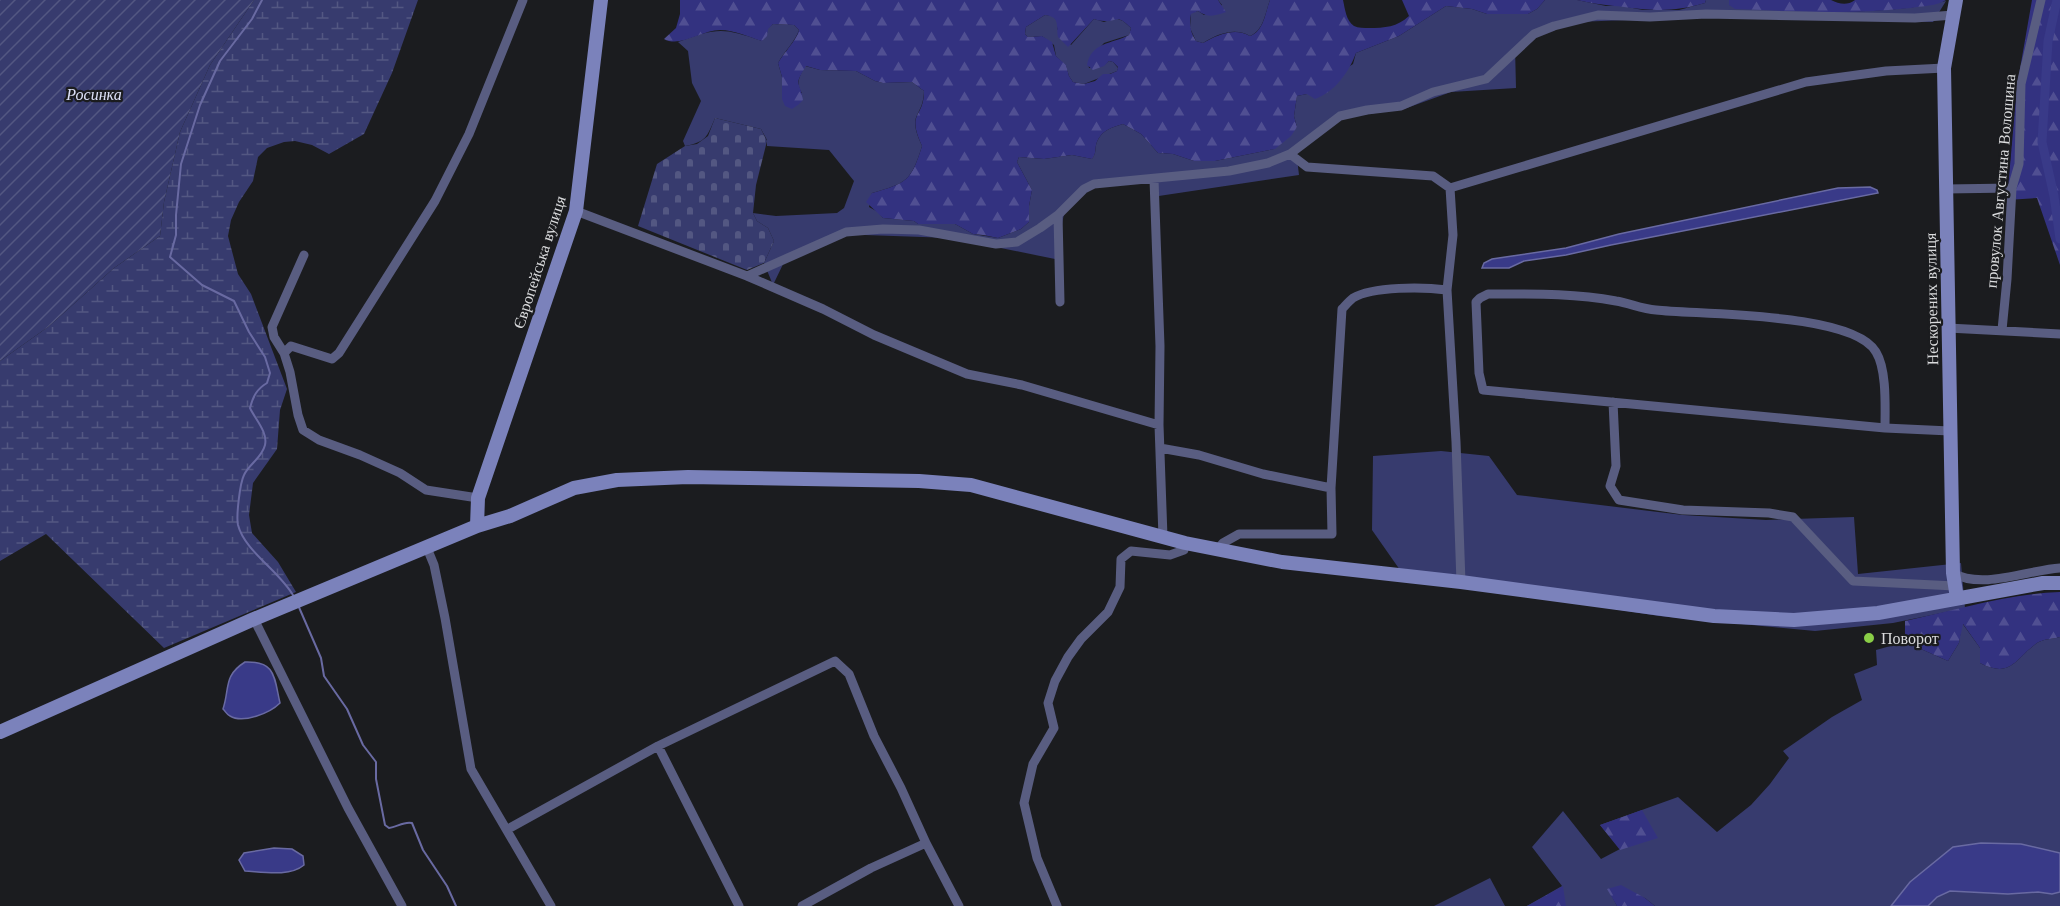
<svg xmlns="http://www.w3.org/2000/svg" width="2060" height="906" viewBox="0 0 2060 906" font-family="'Libre Baskerville',serif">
	<defs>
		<pattern id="forest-firs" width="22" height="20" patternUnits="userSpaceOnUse" patternTransform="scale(1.5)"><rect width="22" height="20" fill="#333280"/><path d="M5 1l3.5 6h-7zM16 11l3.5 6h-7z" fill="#504f92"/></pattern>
		<pattern id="wetland-marsh" width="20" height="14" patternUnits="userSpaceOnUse" patternTransform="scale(1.5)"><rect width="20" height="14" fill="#373b6e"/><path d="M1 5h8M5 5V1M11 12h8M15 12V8" fill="none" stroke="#535782"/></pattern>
		<pattern id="cemetery-stones" width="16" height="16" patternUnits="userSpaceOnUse" patternTransform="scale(1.5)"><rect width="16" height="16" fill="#373b6e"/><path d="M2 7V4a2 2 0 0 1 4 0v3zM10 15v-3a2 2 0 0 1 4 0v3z" fill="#535782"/></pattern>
		<pattern id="garden-furrows" width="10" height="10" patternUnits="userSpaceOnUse" patternTransform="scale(1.5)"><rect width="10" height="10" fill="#373b6e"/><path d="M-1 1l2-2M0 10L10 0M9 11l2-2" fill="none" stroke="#535782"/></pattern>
	</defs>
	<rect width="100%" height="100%" fill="#1b1c1f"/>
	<path fill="#373b6e" d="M 1218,0 L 1270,0 C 1265,13 1264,30 1250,36 C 1235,27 1217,34 1203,43 L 1196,41 L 1190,28 L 1191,13 L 1198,11 L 1204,15 L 1222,5 Z
		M 1545,0 L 1577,0 L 1606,6 L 1622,6 L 1643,10 L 1679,10 L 1705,3 L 1706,0 L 1729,0 L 1729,5 C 1802,10 1874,18 1946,1 L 1933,22 L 1700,17 L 1577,22 L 1542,31 L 1515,47 L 1516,88 L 1451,92 L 1404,109 L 1340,118 L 1296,150 L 1299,175 L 1152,197 L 1150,183 C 1139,183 1090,183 1084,187 C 1059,199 1061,236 1060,260 L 951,238 L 836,234 L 786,258 L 773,285 L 764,263 L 774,241 L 768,228 L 757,221 L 753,213 L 776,216 L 837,213 L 844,208 L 854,181 L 829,150 L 767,146 L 767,140 L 761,129 L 715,118 C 707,137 706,142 685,146 L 683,141 L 701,101 L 692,83 L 688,51 L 678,42 C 717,28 722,27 762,41 L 767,29 L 773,24 L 794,25 L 799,30 C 796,40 784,52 778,63 L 782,77 L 782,99 L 802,93 C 795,83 800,76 805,66 L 820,70 L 856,71 L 875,81 L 883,83 L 912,82 L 924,91 C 923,119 906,112 922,146 C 911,181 907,183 872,193 L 869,207 L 878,212 L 883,218 L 914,221 L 918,224 L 955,224 L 973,234 L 998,238 L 1021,229 L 1029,222 L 1029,206 L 1032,190 L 1017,162 L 1019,157 L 1044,159 L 1072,155 L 1092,159 C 1096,154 1095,151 1096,145 C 1100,131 1110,128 1123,124 L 1141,134 L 1158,153 L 1173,154 L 1194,161 L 1215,161 L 1274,149 L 1297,127 L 1294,116 L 1297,96 L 1307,94 L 1353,64 L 1356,53 L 1399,36 L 1446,6 L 1472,9 L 1487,14 L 1528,14 L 1537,9 Z
		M 1045,15 L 1053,16 L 1058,22 L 1057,29 L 1071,45 L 1094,19 L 1104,22 L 1115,18 L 1123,21 L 1131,28 L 1129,35 L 1104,43 L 1088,61 L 1089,68 L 1103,66 L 1109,61 L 1113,62 L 1118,68 L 1117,71 L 1084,84 L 1073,82 L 1069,76 L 1066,66 L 1056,56 L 1054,45 L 1042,36 L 1028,37 L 1025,34 L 1026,27 Z
		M 1441,451 L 1489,456 L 1517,495 L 1683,515 L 1766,520 L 1854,517 L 1858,574 L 1961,563 L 1965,608 L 1893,623 L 1815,631 L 1659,616 L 1543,598 L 1407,580 L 1372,530 L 1373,456 Z
		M 1962,623 L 1980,648 L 1980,663 C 2011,679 2015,659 2037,643 C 2043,639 2053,639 2060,637 L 2060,853 L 2049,850 L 1910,882 L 1891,906 L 1655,906 L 1645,898 L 1608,889 L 1617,906 L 1527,906 L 1562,886 L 1532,847 L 1563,811 L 1601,859 L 1620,849 L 1600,825 L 1678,797 L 1717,832 L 1751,805 L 1770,784 L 1789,758 L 1783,751 L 1832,717 L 1862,700 L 1854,674 L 1877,665 L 1876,650 L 1905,642 L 1948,661 L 1959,643 Z
		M 1490,878 L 1505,906 L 1434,906 Z
		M 1950,891 L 2008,894 L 2038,892 L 2052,894 L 2060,892 L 2060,906 L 1928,906 L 1936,897 Z"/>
	<path fill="url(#forest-firs)" fill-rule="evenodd" d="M 680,0 L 1218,0 L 1226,12 C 1215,16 1208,18 1198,11 L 1191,14 C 1189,24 1190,32 1196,41 L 1203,43 C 1217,35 1235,27 1250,36 C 1264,31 1265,13 1270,0 L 1343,0 C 1345,9 1346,21 1354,26 C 1358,28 1364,28 1369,28 C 1385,28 1397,27 1409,16 L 1402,0 L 1545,0 L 1537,9 L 1528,14 L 1487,14 L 1472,9 L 1446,6 L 1399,36 L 1356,53 C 1349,72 1335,92 1315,99 L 1307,94 L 1297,96 L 1294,116 L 1297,127 L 1291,136 L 1275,149 L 1215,161 L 1194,161 L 1173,154 L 1158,153 L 1141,134 L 1123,124 C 1110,128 1100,131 1096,145 C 1095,151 1096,154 1092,159 L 1072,155 L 1044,159 L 1019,157 L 1017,162 L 1032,190 L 1029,206 L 1029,222 L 1021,229 L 998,238 L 983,235 L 973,234 L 955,224 L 918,224 L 914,221 L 883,218 L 866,202 L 872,193 C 907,183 911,181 922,146 C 906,111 924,119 924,91 L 912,82 L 883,83 L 875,81 L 856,71 L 820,70 L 806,66 C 793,87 800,80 803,100 L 798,105 L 792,109 L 785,106 L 782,99 L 782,77 L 778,63 C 784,52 796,41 799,30 L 794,25 L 773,24 L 768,29 L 767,36 L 762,41 C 748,37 735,30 720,30 C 702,30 680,48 664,39 L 676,28 L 680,14 ZM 1045,15 C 1060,17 1056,24 1058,37 L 1068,47 L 1094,19 C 1097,20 1100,21 1104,21 C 1118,22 1116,13 1131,28 L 1129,35 C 1112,44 1091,42 1087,65 L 1093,70 L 1104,66 L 1109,61 L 1113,62 L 1118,67 L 1117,71 L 1110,74 L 1103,74 L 1095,81 L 1084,84 L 1073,82 L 1069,76 L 1066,65 L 1056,56 L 1052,42 L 1042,36 L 1028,37 L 1025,34 L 1026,27 Z
		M 1577,0 L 1706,0 L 1705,3 C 1674,12 1656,11 1624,7 C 1607,5 1593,4 1577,0 Z
		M 1729,0 L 1831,0 C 1839,4 1847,6 1855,0 L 1946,0 C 1937,6 1922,6 1911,8 C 1852,15 1794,11 1735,9 L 1729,5 Z
		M 2032,0 L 2060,0 L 2060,265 L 2037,198 L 2007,200 L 2017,86 Z
		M 2060,592 L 2060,637 C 2053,639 2043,639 2037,643 C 2015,659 2011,679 1980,663 L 1980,648 L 1963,624 L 1959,643 L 1948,661 L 1905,642 L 1905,621 C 1957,610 2007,594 2060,592 Z
		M 1642,810 L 1658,838 L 1620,850 L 1600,825 Z
		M 1621,885 L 1645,898 L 1655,906 L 1617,906 L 1607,889 Z
		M 1563,886 L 1566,906 L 1527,906 Z"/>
	<path fill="url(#wetland-marsh)" d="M 254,0 L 418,0 L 392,73 L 364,134 L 329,154 L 312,145 L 295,141 L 284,142 L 267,148 L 258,157 L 253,181 L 239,202 L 231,220 L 228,236 L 238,274 L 251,294 L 287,389 L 280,410 L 277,449 L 253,483 L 249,515 L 252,533 L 278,562 L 296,592 L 164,648 L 46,534 L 0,561 L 0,361 L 48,327 L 114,268 L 160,236 L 164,202 L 180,132 L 210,65 Z"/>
	<path fill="url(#cemetery-stones)" d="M 715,118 L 761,129 L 767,141 L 756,185 L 753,213 L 757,221 L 768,228 L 774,241 L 764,263 L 747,270 L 638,226 L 657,164 L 685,146 L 697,144 L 708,136 Z"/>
	<path fill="url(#garden-furrows)" d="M 0,0 L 254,0 L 210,65 L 180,132 L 164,202 L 160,236 L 114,268 L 48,327 L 0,361 Z"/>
	<path fill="#393a88" stroke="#696aa2" stroke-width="1.5" d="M 1870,187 L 1877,190 L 1878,193 L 1611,245 L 1566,255 L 1524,261 L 1509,268 L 1482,268 L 1484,263 L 1492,259 L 1566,248 L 1619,234 L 1838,188 Z
		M 245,662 C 276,661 274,677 280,703 C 270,713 243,724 230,716 C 227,715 226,712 223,709 C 230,688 223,676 245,662 Z
		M 1981,843 L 2021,844 L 2060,853 L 2060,892 L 2052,894 L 2038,892 L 2008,894 L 1950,891 L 1937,897 L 1928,906 L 1891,906 L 1910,882 L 1953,847 Z
		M 274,848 L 292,849 L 303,856 L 304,865 C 290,877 263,872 245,871 L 239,860 L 244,853 Z"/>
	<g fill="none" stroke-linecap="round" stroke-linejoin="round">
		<path stroke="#696aa2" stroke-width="2" d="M 262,0 L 252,19 L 220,61 L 200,105 L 181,164 L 176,215 L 176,235 L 170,257 L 202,285 L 234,301 L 249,332 L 265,357 L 270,373 L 267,383 C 257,389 253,396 250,408 C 255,419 268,432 265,445 C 262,458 249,464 244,475 C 240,483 236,516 238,525 C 245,552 281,572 294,597
			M 298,605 L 321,658 L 324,676 L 347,709 L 363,745 L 376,762 L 376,779 L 385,825 L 389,828 C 397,827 404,821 412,823 L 423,850 L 447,886 L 456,906"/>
		<path stroke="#393a88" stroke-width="9" d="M 2057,0 L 2048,41 L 2042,142 L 2054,196 L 2060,239"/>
		<path stroke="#595d81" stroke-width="9" d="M 1290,154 L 1307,167 L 1433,176 L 1450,188 L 1806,82 L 1886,71 L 1944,68
			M 1154,179 L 1160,346 L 1159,425 L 1163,537
			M 1450,188 L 1453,235 L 1447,290 L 1456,442 L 1461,582
			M 1946,189 L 2012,188
			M 576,211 L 747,276 L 846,232 L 883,229 L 919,230 L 996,244 L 1017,242 L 1040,228 L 1058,215 L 1084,189 L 1094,184 L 1229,171 L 1268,163 L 1290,154 L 1340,116 L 1367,110 L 1401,106 L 1433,92 L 1486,79 L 1534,34 L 1554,26 L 1598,15 L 1650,17 L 1706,14 L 1915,18 L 1953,15
			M 1058,215 L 1060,302
			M 304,255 L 272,327 L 274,337 L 284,353 L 290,372 L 298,415 L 303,430 L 319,440 L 360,455 L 400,473 L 426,490 L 478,498
			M 747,276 L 823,309 L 874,335 L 967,374 L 1022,385 L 1159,425
			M 1948,328 L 2060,334
			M 2002,330 L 2007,279 L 2012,188 L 2019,164 L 2021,84 L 2041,0
			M 284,353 L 291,346 L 332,359 L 339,353 L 435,201 L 469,134 L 523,0
			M 1613,402 L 1616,466 L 1610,486 L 1619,500 L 1683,510 L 1769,513 L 1793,517 L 1853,581 L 1955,586
			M 1885,428 C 1885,407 1887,370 1876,352 C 1853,312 1700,315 1656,310 C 1642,309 1629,303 1616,301 C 1573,293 1531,294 1488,294 L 1480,298 L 1476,302 L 1479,373 L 1483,390 L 1885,428 L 1950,431
			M 1160,448 L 1199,455 L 1263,474 L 1331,488
			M 427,548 L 434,565 L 445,618 L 471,769 L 551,906
			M 1218,549 L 1223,543 L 1239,534 L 1332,534 L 1331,488 L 1342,309 C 1345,306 1349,301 1353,298 C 1373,286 1424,287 1447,290
			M 1953,573 C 1982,590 2028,570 2060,568
			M 254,619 L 348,808 L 402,906
			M 658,746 L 739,906
			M 508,829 L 658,746 L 835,661 L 849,674 L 874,736 L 901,788 L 926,843 L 871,868 L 802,906
			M 926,843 L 959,906
			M 1057,906 L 1037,858 L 1024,803 L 1033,764 L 1054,728 L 1048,703 L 1055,681 L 1068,657 L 1081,639 L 1108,612 L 1120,587 L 1121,559 L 1131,551 L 1170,555 L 1184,550 L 1185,543"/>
		<path stroke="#7b82bb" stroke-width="14" d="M 1956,0 L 1944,68 L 1953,573 L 1957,598
			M 477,526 L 478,498 L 576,211 L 601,0
			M 0,732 L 254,619 L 477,526 L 510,516 L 574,488 L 617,480 L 688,477 L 919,481 L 971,485 L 1185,543 L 1282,562 L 1461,582 L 1714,616 L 1794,620 L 1878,613 L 2043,583 L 2060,583"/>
	</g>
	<circle fill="#8ace47" stroke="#1b1c1f" stroke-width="2" cx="1869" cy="638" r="6"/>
	<g text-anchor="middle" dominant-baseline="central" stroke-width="4.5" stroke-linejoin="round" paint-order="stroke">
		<g font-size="16" font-style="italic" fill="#dde1f8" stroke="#1b1c1f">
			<text x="94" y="94">Росинка</text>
		</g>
		<g font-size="16" fill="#dadbdd" stroke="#1b1c1f">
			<text transform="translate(2000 181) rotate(-85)">провулок Августина Волошина</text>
			<text transform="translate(539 262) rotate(-72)">Європейська вулиця</text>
			<text transform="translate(1931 299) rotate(-91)">Нескорених вулиця</text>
		</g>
		<g font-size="16" fill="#dadbdd" stroke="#1b1c1f" text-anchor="start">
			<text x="1881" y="638">Поворот</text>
		</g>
	</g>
</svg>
